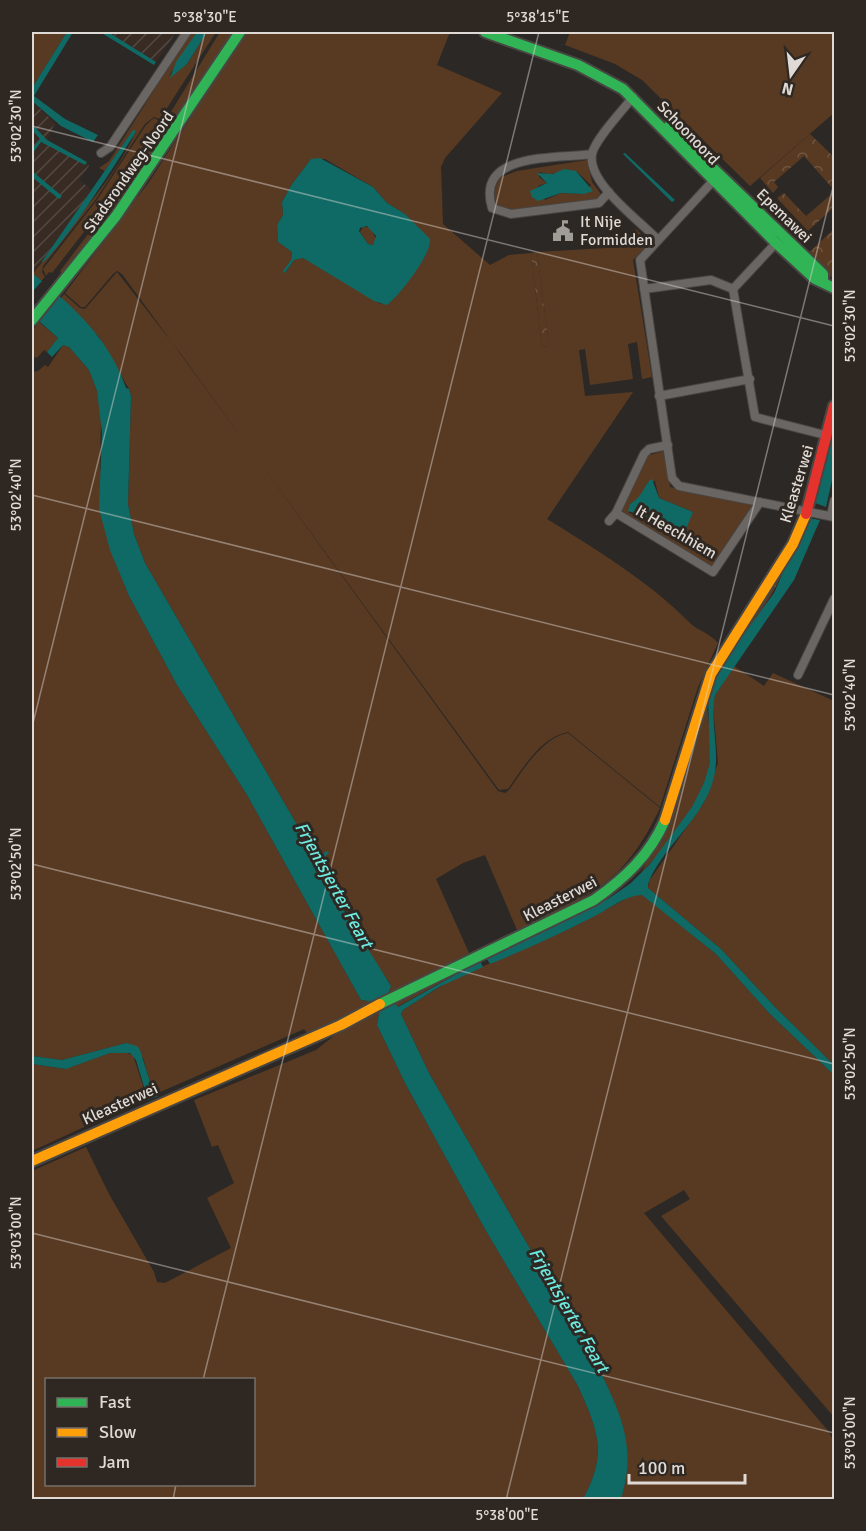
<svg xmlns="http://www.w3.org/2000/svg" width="866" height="1531" viewBox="0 0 866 1531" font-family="Signika,sans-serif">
	<defs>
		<pattern id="industrial-furrows" width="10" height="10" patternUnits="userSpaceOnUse" patternTransform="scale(1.5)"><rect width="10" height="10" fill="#372b23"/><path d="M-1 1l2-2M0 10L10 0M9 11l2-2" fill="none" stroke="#544942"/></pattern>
		<pattern id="forest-crowns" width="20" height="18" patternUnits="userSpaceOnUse" patternTransform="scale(1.5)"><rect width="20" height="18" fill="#583a22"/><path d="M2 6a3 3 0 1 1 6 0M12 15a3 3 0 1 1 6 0" fill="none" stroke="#705641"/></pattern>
	</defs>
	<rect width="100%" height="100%" fill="#2c2825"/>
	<path fill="url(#industrial-furrows)" d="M 108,32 L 176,32 L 156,62 Z
		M 32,101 L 55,123 L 47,140 L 87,162 L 89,166 L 79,180 L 92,190 L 33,274 Z"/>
	<path fill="#583a22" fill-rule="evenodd" d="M 32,32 L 67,32 L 32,88 Z
		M 191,32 L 197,32 L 169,76 L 187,64 L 207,32 L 216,32 L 160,119 L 154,117 L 145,124 L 96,199 L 43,266 L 42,272 L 45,277 L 41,281 L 33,274 C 64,232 115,180 136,131 L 132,132 L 105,171 L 99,168 L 109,161 Z
		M 220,32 L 235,32 L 144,173 L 60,281 L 57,278 L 61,273 L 60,271 L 129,180 Z
		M 246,32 L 450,32 L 437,65 L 502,93 L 445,158 L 441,167 L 443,224 L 490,265 L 509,255 L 531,253 L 542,347 L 549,346 L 537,252 L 623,247 L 636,229 L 650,243 L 633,260 L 652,377 L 642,379 L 637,342 L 628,344 L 633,379 L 590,385 L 585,349 L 579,350 L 585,396 L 633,392 L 547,519 C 597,550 647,580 689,622 C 698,631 707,631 718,643 L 698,687 L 660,807 L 568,732 C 541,737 523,768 508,789 L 499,790 L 122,274 L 117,271 L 113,274 L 85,307 L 81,307 L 65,293 L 149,182 ZM 311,159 L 325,159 L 373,187 L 387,203 L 405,214 L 420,264 L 381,304 L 303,258 L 294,260 L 286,272 L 284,271 L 291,260 L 292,252 L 278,242 L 277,225 L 283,215 L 282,202 L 292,184 Z
		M 570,32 L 834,32 L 834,113 L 750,186 L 642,80 L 615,64 L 565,45 Z
		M 154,118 L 160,121 L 126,178 L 52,273 L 49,272 L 46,276 L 43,269 L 97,200 L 146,125 Z
		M 587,160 L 592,182 L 601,194 L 598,199 L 515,211 L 496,206 L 494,193 L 497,183 L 501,177 L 517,171 ZM 576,171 L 591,185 L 584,194 L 561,193 L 545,200 L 538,186 L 547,183 L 539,177 L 539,172 L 548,174 Z
		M 363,227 L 370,227 L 376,239 L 373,245 L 368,244 L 360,232 Z
		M 117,272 L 181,354 L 498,791 L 505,793 L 509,790 C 523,770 542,738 568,733 L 660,808 C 623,886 590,895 517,930 L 485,855 L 463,863 L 436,879 L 469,953 L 388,996 L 391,986 L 389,982 L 375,963 L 320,865 L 322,858 L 328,853 L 314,854 L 145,563 L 134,534 L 128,504 L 131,396 L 129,389 L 99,337 L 61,298 L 64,294 L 80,308 L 85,309 Z
		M 39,322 L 58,338 L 47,352 L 44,350 L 37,358 L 32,356 L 32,331 Z
		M 63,345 L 69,347 L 89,370 L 97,391 L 101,415 L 100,467 L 115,561 L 129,596 L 177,685 L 247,795 L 361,1000 L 376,1002 L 309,1036 L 304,1029 L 158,1093 L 151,1085 L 143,1058 L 126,1043 L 62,1060 L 32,1056 L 32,372 L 38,371 L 45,365 L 48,367 Z
		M 664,451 L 670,487 L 754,505 L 712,566 L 624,516 L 619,508 L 647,456 ZM 655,481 L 659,498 L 693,512 L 675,535 L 652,519 L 629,513 L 630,504 L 641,498 L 647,483 Z
		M 734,666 L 764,686 L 773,673 L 834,701 L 834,1065 L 775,1007 L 721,949 L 648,888 L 649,881 L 703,804 L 718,763 L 713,706 L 715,695 Z
		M 707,703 C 708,723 713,745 710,764 C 702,804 669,845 641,873 L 655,846 Z
		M 633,895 L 642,895 L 649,900 L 716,954 L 769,1013 L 834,1075 L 834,1417 L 661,1216 L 690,1199 L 684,1190 L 644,1213 L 829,1432 L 834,1442 L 834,1499 L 621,1499 C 636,1449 620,1412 598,1367 L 429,1073 L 401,1014 L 403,1010 L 449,981 L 571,928 Z
		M 480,961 L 397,1007 L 391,1001 L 475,962 Z
		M 380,1008 L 377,1025 L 406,1085 L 486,1231 L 578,1386 C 598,1431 608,1453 583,1499 L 32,1499 L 32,1171 L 86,1147 L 109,1194 L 154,1272 L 157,1282 L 165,1283 L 231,1248 L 207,1198 L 234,1183 L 218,1145 L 212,1147 L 194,1100 L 316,1050 L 345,1027 ZM 46,1380 L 254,1380 L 254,1484 L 46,1484 Z
		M 110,1053 L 124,1052 L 133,1055 L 147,1098 L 32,1151 L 32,1064 L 65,1069 Z"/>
	<path fill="url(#forest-crowns)" d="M 810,134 L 834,157 L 834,190 L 804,156 L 774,182 L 778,187 L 773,193 L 760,178 Z
		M 834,192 L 834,207 L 808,231 L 777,198 L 784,193 L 806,216 Z
		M 834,229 L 834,280 L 808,253 Z
		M 537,252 L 549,346 L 542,347 L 531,253 Z
		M 792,554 C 776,590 758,619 733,649 Z"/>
	<path fill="#0f6a65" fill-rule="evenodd" d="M 67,32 L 73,32 L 34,96 L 65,119 L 98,135 L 93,142 L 61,126 L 32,101 L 32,88 Z
		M 100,32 L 108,32 L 156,62 L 154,65 Z
		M 197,32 L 207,32 L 187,64 L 170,78 L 176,62 Z
		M 32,124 L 47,140 L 87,162 L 85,165 L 41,142 L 32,154 L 32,149 L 40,139 L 32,130 Z
		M 133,130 L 136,131 L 134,135 C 120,157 58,255 41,263 Z
		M 625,153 L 675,200 L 672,202 L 623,154 Z
		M 320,158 L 373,187 L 387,203 L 405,214 L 430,239 C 432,254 399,296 387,305 L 374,301 L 303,258 L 294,260 L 285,273 L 283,271 L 291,260 L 292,252 L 278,242 L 277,225 L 283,215 L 282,202 L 292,184 L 311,159 ZM 367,226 L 376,236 L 373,245 L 368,244 L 359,231 L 360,228 Z
		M 564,169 L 576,171 L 593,191 L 584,194 L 561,193 L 538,201 L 532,197 L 530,191 L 547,183 L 537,173 L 553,174 Z
		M 32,171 L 62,196 L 59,199 L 32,177 Z
		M 32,273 C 72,305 109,338 126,388 L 129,389 L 131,396 L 128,504 L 134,534 L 145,563 L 314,854 L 319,855 L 327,851 L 329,853 L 322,859 L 320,865 L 345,912 L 391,986 L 388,995 L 398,1007 L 480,961 L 483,967 L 439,987 L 403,1010 L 401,1014 L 429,1073 L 598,1367 C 621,1414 637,1447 621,1499 L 583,1499 C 608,1453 598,1431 578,1386 L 486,1231 L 406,1085 L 377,1025 L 380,1008 L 376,1002 L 361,1000 L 247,795 L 177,685 L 129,596 L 110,550 L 99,509 L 102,433 L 97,391 L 89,370 L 69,347 L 63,345 L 52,357 L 47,352 L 58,338 L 32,315 Z
		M 834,430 L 834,471 L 826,507 L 815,503 Z
		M 652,479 L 659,498 L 693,512 L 683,536 L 675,535 L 652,519 L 628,511 L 630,504 C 645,495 644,483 652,479 Z
		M 807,518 L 820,520 L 794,580 L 715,695 C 709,726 723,756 711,787 C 698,823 661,849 648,884 L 648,888 L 721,949 L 775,1007 L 834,1065 L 834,1075 L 769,1013 L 716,954 L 642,895 C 623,896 608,910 591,918 C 558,935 524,950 490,964 L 487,959 L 608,899 L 631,883 L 650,864 L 676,829 L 692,807 L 704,783 L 710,763 L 708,696 L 720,667 L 774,593 Z
		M 126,1043 L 137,1046 L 140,1050 L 151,1085 L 159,1096 L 148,1100 L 136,1060 L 130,1053 L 110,1053 L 66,1069 L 32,1064 L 32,1056 L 62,1060 Z"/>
	<path fill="#2c2825" d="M 44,279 L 52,286 L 32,308 L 32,292 Z"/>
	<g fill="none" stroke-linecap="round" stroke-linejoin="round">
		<defs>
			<path id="street" d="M 633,97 C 623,110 595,139 592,154 C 587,183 639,220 658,240
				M 101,153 L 110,147 L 187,32
				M 592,154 C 558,159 475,151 492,208 L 511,214 L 599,203 L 609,192
				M 713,181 L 640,260 L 672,478 L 679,486 L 834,517
				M 776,243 L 733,289 L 755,417 L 825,435
				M 644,289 L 711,280 L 733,289
				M 659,396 L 750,379
				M 668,445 L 649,449 L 644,454 L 616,513 L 713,572 L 760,502
				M 831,516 L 834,501
				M 609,521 L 616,513
				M 798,675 L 834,599"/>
			<path id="fast" d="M 485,32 L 578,65 L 623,89 L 776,243 L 815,279 L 834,288
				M 669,126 L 823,274 L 823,281
				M 32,320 L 116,216 L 240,32
				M 380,1004 L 594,900 C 625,878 650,855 665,820"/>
			<path id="slow" d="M 665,820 L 711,674 L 793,544 L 806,514
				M 32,1161 L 341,1025 L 380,1004"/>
			<path id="jam" d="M 806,514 L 834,406"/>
		</defs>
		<use href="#street" stroke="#484543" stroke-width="10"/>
		<use href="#fast" stroke="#484543" stroke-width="14"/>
		<use href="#slow" stroke="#484543" stroke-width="14"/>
		<use href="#jam" stroke="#484543" stroke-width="14"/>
		<use href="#street" stroke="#696663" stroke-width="8"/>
		<use href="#fast" stroke="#30b455" stroke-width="10"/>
		<use href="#slow" stroke="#ff9f0a" stroke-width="10"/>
		<use href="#jam" stroke="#e5322d" stroke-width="10"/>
	</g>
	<path fill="none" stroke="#dfdad6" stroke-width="1.5" stroke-opacity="0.45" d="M 32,126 L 834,326M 32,495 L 834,695M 32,727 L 205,32M 32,864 L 834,1064M 32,1233 L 834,1433M 203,1380 L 539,32M 173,1500 L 176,1484M 506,1500 L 834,183"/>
	<defs>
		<symbol id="civic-bare" viewBox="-9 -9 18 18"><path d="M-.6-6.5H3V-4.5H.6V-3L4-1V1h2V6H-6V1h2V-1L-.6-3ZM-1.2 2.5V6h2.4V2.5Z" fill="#a09c98" stroke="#2f2822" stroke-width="2.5" paint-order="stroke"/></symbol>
	</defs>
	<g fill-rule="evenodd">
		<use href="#civic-bare" x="548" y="216" width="30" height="30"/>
	</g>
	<g text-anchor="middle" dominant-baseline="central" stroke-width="6" stroke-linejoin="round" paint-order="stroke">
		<g font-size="16" fill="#dfdad6" stroke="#2f2822">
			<text transform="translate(688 133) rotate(46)">Schoonoord</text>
			<text transform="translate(129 172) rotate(-55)">Stadsrondweg-Noord</text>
			<text transform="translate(784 216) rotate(44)">Epemawei</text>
			<text transform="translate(797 484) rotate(-73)">Kleasterwei</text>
			<text transform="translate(676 532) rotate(30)">It Heechhiem</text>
			<text transform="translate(560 899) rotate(-27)">Kleasterwei</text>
			<text transform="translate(120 1104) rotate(-24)">Kleasterwei</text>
		</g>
		<g font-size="16" fill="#dfdad6" stroke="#2f2822" text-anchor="start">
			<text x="580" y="222">It Nije<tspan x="580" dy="18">Formidden</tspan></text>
		</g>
		<g font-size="18" font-style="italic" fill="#6debe2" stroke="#2f2822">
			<text transform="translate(334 885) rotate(61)">Frjentsjerter Feart</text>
			<text transform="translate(569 1310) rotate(60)">Frjentsjerter Feart</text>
		</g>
	</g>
	<rect width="866" height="1531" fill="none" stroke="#2f2822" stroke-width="66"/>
	<rect x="45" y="1378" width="210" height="108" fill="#2f2822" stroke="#756f6a" stroke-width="1.5"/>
	<rect x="57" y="1398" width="30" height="9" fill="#30b455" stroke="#756f6a" stroke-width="1.5"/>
	<text x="99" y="1408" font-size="18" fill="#dfdad6">Fast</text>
	<rect x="57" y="1428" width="30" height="9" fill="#ff9f0a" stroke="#756f6a" stroke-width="1.5"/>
	<text x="99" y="1438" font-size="18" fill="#dfdad6">Slow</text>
	<rect x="57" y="1458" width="30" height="9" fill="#e5322d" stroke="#756f6a" stroke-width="1.5"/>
	<text x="99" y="1468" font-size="18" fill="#dfdad6">Jam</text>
	<g transform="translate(791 75) rotate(194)" stroke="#2f2822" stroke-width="4.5" paint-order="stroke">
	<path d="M0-4.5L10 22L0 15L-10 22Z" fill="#dfdad6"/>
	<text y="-9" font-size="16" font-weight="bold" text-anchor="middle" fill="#dfdad6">N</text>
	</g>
	<path d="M629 1474v9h116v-9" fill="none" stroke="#dfdad6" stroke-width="3"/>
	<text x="638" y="1474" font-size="18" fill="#dfdad6" stroke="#2f2822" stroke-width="4.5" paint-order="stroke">100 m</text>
	<rect x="33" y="33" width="800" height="1465" fill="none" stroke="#dfdad6" stroke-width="2"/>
	<g font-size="15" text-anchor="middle" fill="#dfdad6">
		<text x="205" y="22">5°38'30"E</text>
		<text x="538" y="22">5°38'15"E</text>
		<text transform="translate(16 126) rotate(-90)" y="5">53°02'30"N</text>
		<text transform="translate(850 326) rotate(-90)" y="5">53°02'30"N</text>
		<text transform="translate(16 495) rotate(-90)" y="5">53°02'40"N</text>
		<text transform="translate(850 695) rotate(-90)" y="5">53°02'40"N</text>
		<text transform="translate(16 864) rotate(-90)" y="5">53°02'50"N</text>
		<text transform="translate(850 1064) rotate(-90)" y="5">53°02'50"N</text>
		<text transform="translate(16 1233) rotate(-90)" y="5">53°03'00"N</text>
		<text transform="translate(850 1433) rotate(-90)" y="5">53°03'00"N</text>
		<text x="507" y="1520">5°38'00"E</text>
	</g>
</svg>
